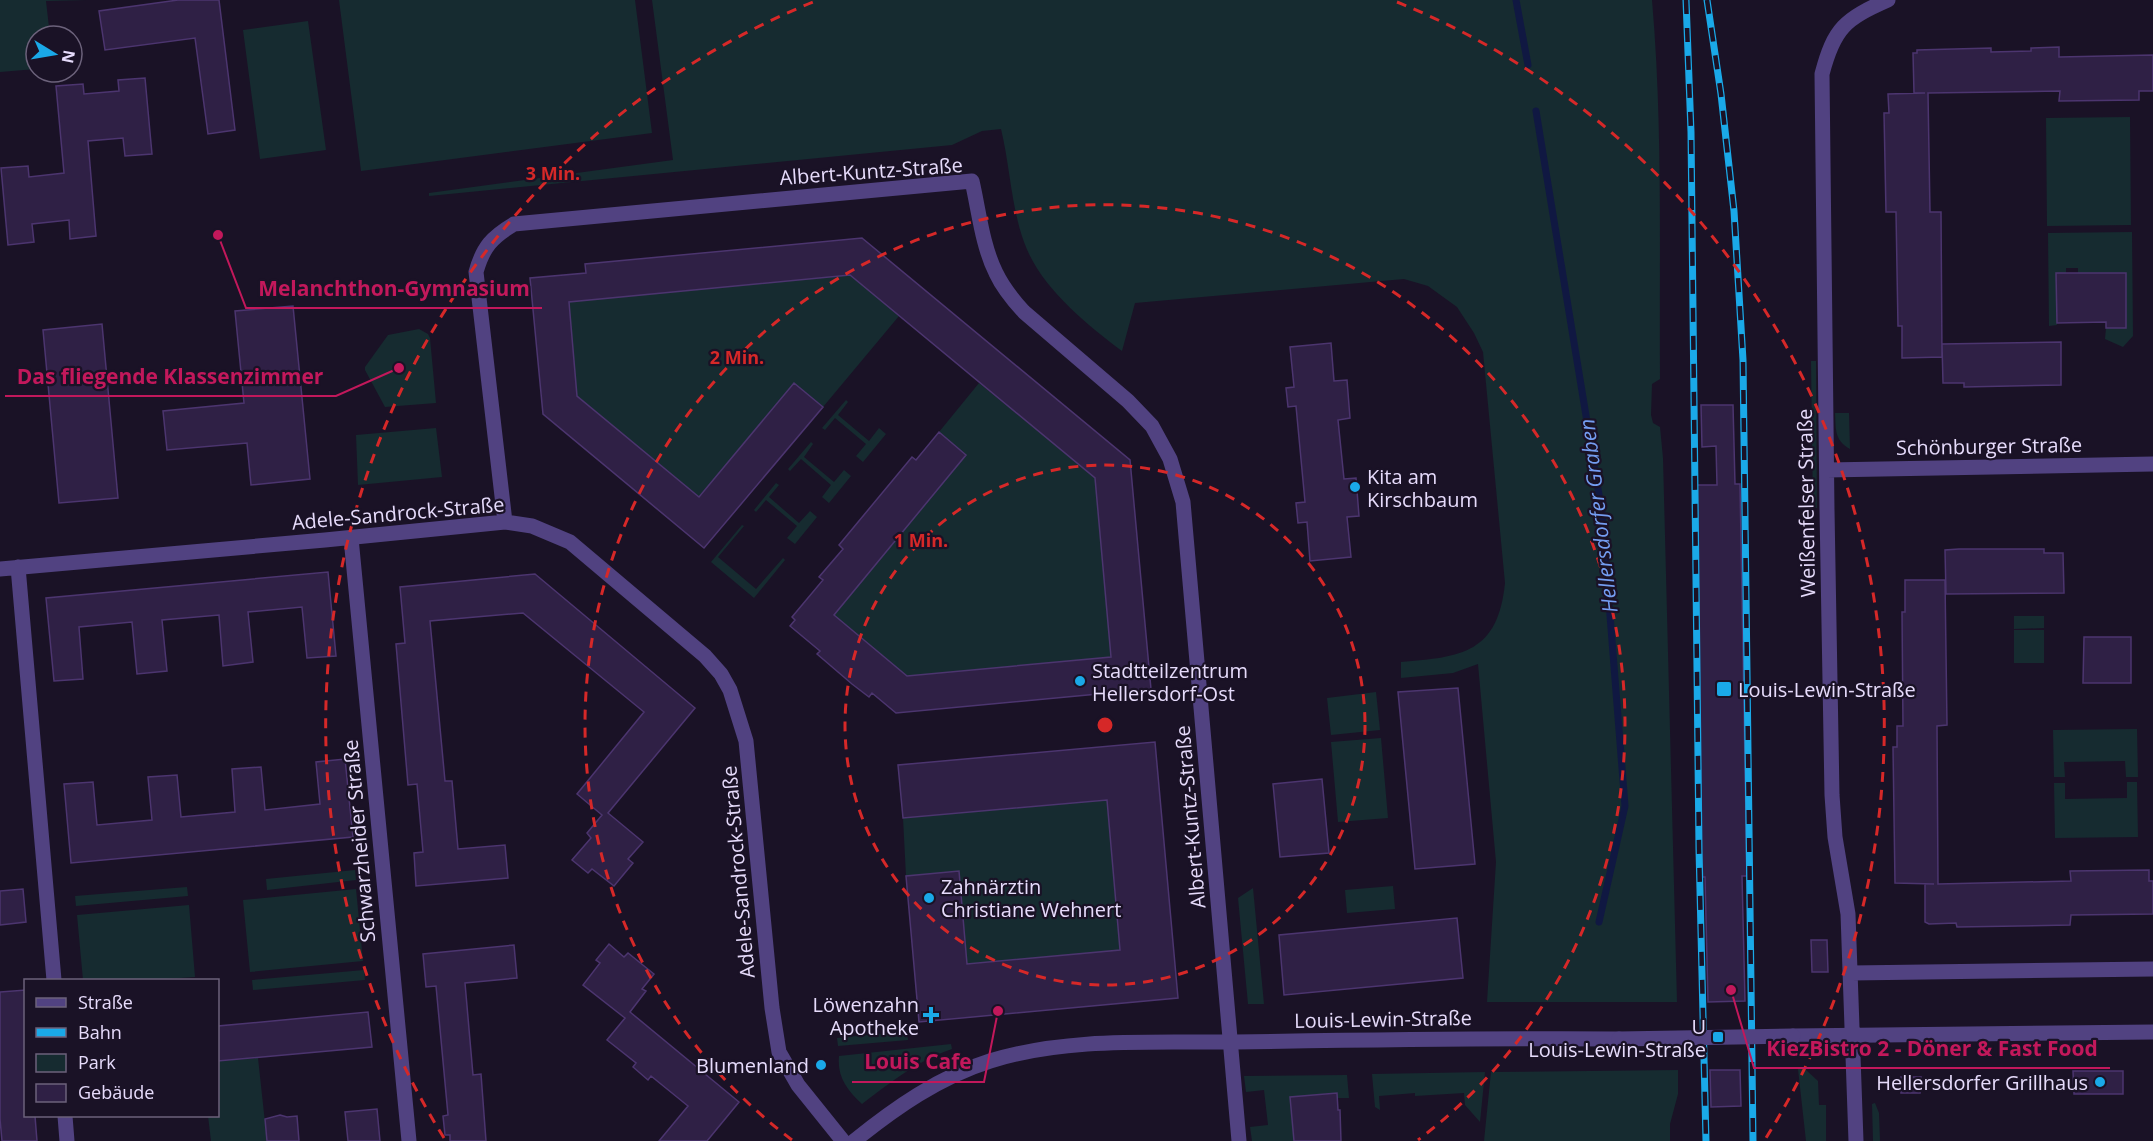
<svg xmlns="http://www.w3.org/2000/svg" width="2153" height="1141" viewBox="0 0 2153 1141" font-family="'Open Sans',sans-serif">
	<rect width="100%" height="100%" fill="#1a1226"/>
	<path fill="#162b30" d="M 0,0 L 87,0 L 46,1 L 50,36 L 36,36 L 36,69 L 0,72 Z
		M 339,0 L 635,0 L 652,133 L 361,171 Z
		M 652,0 L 1652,0 C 1663,126 1659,253 1660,379 L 1652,384 L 1651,415 L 1653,423 L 1660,427 L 1663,458 L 1677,1002 L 1487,1002 L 1496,862 L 1478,664 L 1453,673 L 1401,678 L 1401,662 C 1462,657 1498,653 1505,583 L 1483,352 L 1474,333 L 1457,307 L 1428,286 L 1404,279 L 1135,303 L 1122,351 C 1085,323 1040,287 1024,242 C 1011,206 1010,166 1001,129 L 982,131 L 952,145 L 429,196 L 429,193 L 673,160 Z
		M 308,21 L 326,150 L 260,159 L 243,30 Z
		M 2130,117 L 2131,225 L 2047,226 L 2046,118 Z
		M 2132,232 L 2133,336 L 2123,347 L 2105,339 L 2106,328 L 2126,327 L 2125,273 L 2112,273 L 2106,278 L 2105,273 L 2078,273 L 2078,268 L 2066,268 L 2066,273 L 2056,273 L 2057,325 L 2049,326 L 2048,233 Z
		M 850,275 L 899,316 L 823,407 L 794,383 L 699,497 L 577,396 L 568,293 L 589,300 Z
		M 419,329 L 428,334 L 430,338 L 436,403 L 385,407 L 365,370 L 365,367 L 388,335 Z
		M 1811,361 L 1816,361 L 1817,508 L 1813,508 Z
		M 979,383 L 1095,478 L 1111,657 L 907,676 L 834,615 L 966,455 L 939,432 Z
		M 846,400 L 848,402 L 838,415 L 869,441 L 879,428 L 886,434 L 863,462 L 856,456 L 866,444 L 835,418 L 825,430 L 822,428 Z
		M 1835,413 L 1849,413 L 1850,449 C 1834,440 1836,429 1835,413 Z
		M 436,428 L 442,477 L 358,485 L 356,435 Z
		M 811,442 L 813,444 L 804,457 L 834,482 L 844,470 L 851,476 L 829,503 L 822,497 L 831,485 L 801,459 L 790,471 L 788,469 Z
		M 776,483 L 779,485 L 769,497 L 799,523 L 810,511 L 817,517 L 795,544 L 787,538 L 797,526 L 766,500 L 756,512 L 754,510 Z
		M 742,525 L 744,526 L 718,557 L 756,589 L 783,558 L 785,560 L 754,598 L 711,562 Z
		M 2014,616 L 2044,616 L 2044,628 L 2014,629 Z
		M 2014,630 L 2044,630 L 2044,663 L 2014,663 Z
		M 1376,692 L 1380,730 L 1331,735 L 1327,698 Z
		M 2137,729 L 2138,777 L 2126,777 L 2125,761 L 2064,762 L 2065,777 L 2054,777 L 2053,730 Z
		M 1381,738 L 1388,818 L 1338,822 L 1331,742 Z
		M 2127,782 L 2137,782 L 2138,837 L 2055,838 L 2054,783 L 2065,783 L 2065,799 L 2127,798 Z
		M 1107,800 L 1120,950 L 967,964 L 959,872 L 906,876 L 903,818 Z
		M 355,870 L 356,880 L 267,890 L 266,879 Z
		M 1393,886 L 1395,909 L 1347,913 L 1345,890 Z
		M 187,887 L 188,896 L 76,906 L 75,896 Z
		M 1253,888 L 1264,1004 L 1248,1004 L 1238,898 Z
		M 356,889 L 363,961 L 250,972 L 243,900 Z
		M 189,905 L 195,977 L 151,980 L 83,980 L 77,915 Z
		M 364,970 L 365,980 L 253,990 L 252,980 Z
		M 907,1031 L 908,1040 L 838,1046 L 837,1038 Z
		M 951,1044 L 952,1049 C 918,1060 890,1083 862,1104 C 847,1090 837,1077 839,1056 Z
		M 258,1058 L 267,1141 L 211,1141 L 208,1116 L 218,1116 L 218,1061 Z
		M 1798,1069 L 1805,1069 L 1818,1081 L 1819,1105 L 1826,1105 L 1826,1141 L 1806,1141 Z
		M 1678,1070 L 1678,1094 L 1670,1124 L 1670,1141 L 1484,1141 L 1491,1072 Z
		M 1485,1072 L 1480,1122 L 1465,1105 L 1464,1093 L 1415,1096 L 1415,1093 L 1379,1096 L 1380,1110 L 1375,1107 L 1372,1074 Z
		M 1347,1075 L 1349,1098 L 1337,1098 L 1336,1093 L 1290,1097 L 1294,1141 L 1252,1141 L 1250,1127 L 1268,1125 L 1264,1090 L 1246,1092 L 1244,1076 Z
		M 1875,1103 L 1879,1113 L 1880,1141 L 1873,1141 L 1872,1104 Z"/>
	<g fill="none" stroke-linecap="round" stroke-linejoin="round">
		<path stroke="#101842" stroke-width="7" d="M 1516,0 L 1528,65
			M 1536,111 L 1602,513 L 1625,806 L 1599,922"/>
	</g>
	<path fill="#2f2045" stroke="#4c356f" stroke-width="1.5" d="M 178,0 L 219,0 L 235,130 L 208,134 L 195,38 L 105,50 L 99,11 Z
		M 2059,47 L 2059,57 L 2153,55 L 2153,91 L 2139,91 L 2139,100 L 2059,101 L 2060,91 L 1928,93 L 1930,212 L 1941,212 L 1942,357 L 1902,358 L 1902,326 L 1898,326 L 1896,212 L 1886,212 L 1884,113 L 1889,113 L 1888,94 L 1925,93 L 1914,93 L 1913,53 L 1917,53 L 1917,50 L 1991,48 L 1991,52 L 2031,51 L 2031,48 Z
		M 145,78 L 152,154 L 125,156 L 123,138 L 88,141 L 96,236 L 70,239 L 69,220 L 32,224 L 34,242 L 8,245 L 1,168 L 28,166 L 29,177 L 64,173 L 56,86 L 83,84 L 84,94 L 119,91 L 118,80 Z
		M 862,238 L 1130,460 L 1151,689 L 896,713 L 872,693 L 869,697 L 852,684 L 817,654 L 820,651 L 790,626 L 795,620 L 792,617 L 823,580 L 819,577 L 843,549 L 839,545 L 912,457 L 916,460 L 939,432 L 966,455 L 834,615 L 907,676 L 1111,657 L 1095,478 L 850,275 L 569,302 L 577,396 L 699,497 L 794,383 L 823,407 L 704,548 L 543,414 L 530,278 L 586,273 L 585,264 Z
		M 2056,273 L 2126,273 L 2126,328 L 2106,328 L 2106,322 L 2057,323 Z
		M 293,306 L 310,479 L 251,485 L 247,443 L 167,450 L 163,411 L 244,403 L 235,311 Z
		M 102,324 L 118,498 L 59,503 L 43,330 Z
		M 2061,342 L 2061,385 L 1964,387 L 1964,383 L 1943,383 L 1942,344 Z
		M 1331,343 L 1334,381 L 1347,380 L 1350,418 L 1338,420 L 1344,479 L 1356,478 L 1359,516 L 1347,517 L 1351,557 L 1310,561 L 1307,522 L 1298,523 L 1296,503 L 1305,502 L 1296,406 L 1288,407 L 1286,388 L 1294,387 L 1290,347 Z
		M 1701,405 L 1733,405 L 1735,484 L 1740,484 L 1747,876 L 1742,876 L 1745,1001 L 1708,1002 L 1705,877 L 1699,877 L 1693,485 L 1717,485 L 1716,446 L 1702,447 Z
		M 1959,549 L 2044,549 L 2044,553 L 2063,553 L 2064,593 L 1946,594 L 1945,550 Z
		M 328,572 L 336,656 L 307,658 L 302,607 L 248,612 L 253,662 L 223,666 L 219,615 L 162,620 L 167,671 L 137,674 L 132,622 L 79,627 L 83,679 L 54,681 L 46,598 Z
		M 535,574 L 695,708 L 608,813 L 643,842 L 628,859 L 633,863 L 614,886 L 592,869 L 588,873 L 572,860 L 591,838 L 587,833 L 602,815 L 577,794 L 644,712 L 523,613 L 430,621 L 445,781 L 452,781 L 458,849 L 505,845 L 508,878 L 416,886 L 414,853 L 423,852 L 417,784 L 408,785 L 396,644 L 405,643 L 400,587 Z
		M 1905,580 L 1945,580 L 1947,725 L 1937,726 L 1938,884 L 2071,881 L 2070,871 L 2149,870 L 2149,881 L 2153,881 L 2153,914 L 2071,915 L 2070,925 L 1957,927 L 1956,923 L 1929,924 L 1925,922 L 1925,884 L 1934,884 L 1895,883 L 1893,747 L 1897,747 L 1897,726 L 1903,726 L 1902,612 L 1905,612 Z
		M 2084,637 L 2131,637 L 2131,683 L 2083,683 Z
		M 1458,688 L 1475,864 L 1415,869 L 1398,692 Z
		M 1155,742 L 1178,998 L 919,1022 L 906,876 L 959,871 L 967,964 L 1120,950 L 1107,800 L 903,818 L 898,765 Z
		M 345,759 L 353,837 L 71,863 L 64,784 L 93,782 L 97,825 L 152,820 L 148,777 L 177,775 L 181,817 L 235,812 L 232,769 L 261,767 L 265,810 L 320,804 L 316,762 Z
		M 1322,779 L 1329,853 L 1280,857 L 1273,784 Z
		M 23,889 L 26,922 L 0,925 L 0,891 Z
		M 1457,918 L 1463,978 L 1284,995 L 1279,935 Z
		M 1811,940 L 1827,940 L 1828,972 L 1812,972 Z
		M 609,944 L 624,957 L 628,953 L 654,974 L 642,989 L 646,991 L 630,1012 L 739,1102 L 707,1141 L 659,1141 L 688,1106 L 651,1076 L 648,1080 L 633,1067 L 636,1063 L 607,1040 L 625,1018 L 583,985 L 600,963 L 596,960 Z
		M 514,945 L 517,978 L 465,983 L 473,1075 L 481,1074 L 486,1141 L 450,1141 L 450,1135 L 445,1135 L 443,1116 L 448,1115 L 436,986 L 426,987 L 423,954 Z
		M 26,990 L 26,1116 L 35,1116 L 37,1141 L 2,1141 L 0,1119 L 0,992 Z
		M 368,1012 L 372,1047 L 218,1061 L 218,1026 Z
		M 1710,1070 L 1740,1070 L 1741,1106 L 1711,1107 Z
		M 2073,1071 L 2123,1071 L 2123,1094 L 2074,1094 Z
		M 1901,1077 L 1921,1077 L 1920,1093 L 1901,1093 Z
		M 1337,1093 L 1338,1110 L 1340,1110 L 1341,1141 L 1294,1141 L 1290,1097 Z
		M 377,1109 L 380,1141 L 348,1141 L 345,1112 Z
		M 280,1115 L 287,1117 L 297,1116 L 299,1141 L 267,1141 L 265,1119 Z"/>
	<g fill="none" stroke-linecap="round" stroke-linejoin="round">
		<path stroke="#514281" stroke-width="15" d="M 1827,470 L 2153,464
			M 505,522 L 476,272 C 483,247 492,237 514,224 L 972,181 C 979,211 982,245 996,273 C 1003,288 1013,300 1024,312 L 1128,401 L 1152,426 L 1170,459 L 1183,502 L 1239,1141
			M 351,538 L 409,1141
			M 18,567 L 54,980
			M 0,569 L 325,540 L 505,522 L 532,526 L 570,542 L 705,656 L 721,674 L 730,690 L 746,741 L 772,1008 L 779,1052 L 798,1085 L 843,1141
			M 1851,973 L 2153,969
			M 1793,1036 L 2153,1032
			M 65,1116 L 67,1141
			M 854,1141 C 895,1108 939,1077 990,1061 C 1067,1037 1153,1043 1233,1042 C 1362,1040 1490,1038 1619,1039
			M 1856,1141 L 1848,914 L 1835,837 L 1832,795 L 1827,510 L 1822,74 C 1834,28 1845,19 1888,0"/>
		<defs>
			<path id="rail" d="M 1686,0 L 1691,132 L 1699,849 L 1706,1141
				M 1707,0 L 1721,94 L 1734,211 L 1743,360 L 1753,1141"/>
		</defs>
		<use href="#rail" stroke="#1aa9e8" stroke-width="7"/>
		<use href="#rail" stroke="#1a1226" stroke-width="4.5" stroke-dasharray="14" stroke-linecap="butt"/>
		<path stroke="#514281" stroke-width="15" d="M 1619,1039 L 1793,1036"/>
	</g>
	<g fill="none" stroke="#d62828" stroke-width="3" stroke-dasharray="10 8">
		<circle cx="1105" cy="725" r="260"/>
		<path d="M792 1140A520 520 0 1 1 1418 1140"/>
		<path d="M444 1138A780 780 0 0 1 813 2M1397 2A780 780 0 0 1 1766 1138"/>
	</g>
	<g fill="#1aa9e8" stroke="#1a1226" stroke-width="2">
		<circle cx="1355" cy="487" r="6"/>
		<circle cx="1080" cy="681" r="6"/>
		<rect x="1716" y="681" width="16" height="16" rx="3"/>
		<circle cx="929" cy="898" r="6"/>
		<path d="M928 1006h6v6h6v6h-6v6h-6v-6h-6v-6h6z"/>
		<rect x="1712" y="1031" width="12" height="12" rx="3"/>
		<circle cx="821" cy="1065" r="6"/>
		<circle cx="2100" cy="1082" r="6"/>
	</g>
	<g text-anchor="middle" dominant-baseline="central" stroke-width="4.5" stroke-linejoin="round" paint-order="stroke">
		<g font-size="20" fill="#e6dbfb" stroke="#1a1226">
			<text transform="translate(871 171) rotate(-4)">Albert-Kuntz-Straße</text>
			<text transform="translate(1989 446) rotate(-1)">Schönburger Straße</text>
			<text transform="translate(1806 503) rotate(-91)">Weißenfelser Straße</text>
			<text transform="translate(398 513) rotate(-5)">Adele-Sandrock-Straße</text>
			<text transform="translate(1190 817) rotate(-95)">Albert-Kuntz-Straße</text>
			<text transform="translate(359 841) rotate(-95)">Schwarzheider Straße</text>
			<text transform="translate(738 872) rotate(-95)">Adele-Sandrock-Straße</text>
			<text transform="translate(1383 1019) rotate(-1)">Louis-Lewin-Straße</text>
		</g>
		<g font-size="20" fill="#e6dbfb" stroke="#1a1226" text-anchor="start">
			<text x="1367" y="476">Kita am<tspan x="1367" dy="23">Kirschbaum</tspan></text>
			<text x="1092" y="670">Stadtteilzentrum<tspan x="1092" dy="23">Hellersdorf-Ost</tspan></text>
			<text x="1738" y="689">Louis-Lewin-Straße</text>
			<text x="941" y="886">Zahnärztin<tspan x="941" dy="23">Christiane Wehnert</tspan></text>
			<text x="919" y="1004" text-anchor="end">Löwenzahn<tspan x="919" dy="23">Apotheke</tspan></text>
			<text x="1706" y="1026" text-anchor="end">U<tspan x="1706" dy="23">Louis-Lewin-Straße</tspan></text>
			<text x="809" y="1065" text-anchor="end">Blumenland</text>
			<text x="2088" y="1082" text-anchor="end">Hellersdorfer Grillhaus</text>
		</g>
		<g font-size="21" font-style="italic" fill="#749df1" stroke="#1a1226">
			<text transform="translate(1598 516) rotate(-97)">Hellersdorfer Graben</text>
		</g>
	</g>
	<circle cx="1105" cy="725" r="9" fill="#d62828" stroke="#1a1226" stroke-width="3"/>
	<g font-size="18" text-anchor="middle" font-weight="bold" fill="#d62828" stroke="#1a1226" stroke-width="4.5" stroke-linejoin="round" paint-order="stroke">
		<text x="553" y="180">3 Min.</text>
		<text x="737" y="364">2 Min.</text>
		<text x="921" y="547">1 Min.</text>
	</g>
	<path fill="none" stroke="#c2185b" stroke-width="2" d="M218 235L246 308H542M399 368L336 396H5M1731 990L1754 1068H2110M998 1011L984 1082H852"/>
	<g fill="#c2185b" stroke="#1a1226" stroke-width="2">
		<circle cx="218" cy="235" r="6"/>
		<circle cx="399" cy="368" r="6"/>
		<circle cx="1731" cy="990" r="6"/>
		<circle cx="998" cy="1011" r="6"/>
	</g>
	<g font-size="21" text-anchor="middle" font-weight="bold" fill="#c2185b" stroke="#1a1226" stroke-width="4.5" stroke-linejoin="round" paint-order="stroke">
		<text x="394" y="296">Melanchthon-Gymnasium</text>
		<text x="170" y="384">Das fliegende Klassenzimmer</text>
		<text x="1932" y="1056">KiezBistro 2 - Döner &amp; Fast Food</text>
		<text x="918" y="1069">Louis Cafe</text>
	</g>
	<rect x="24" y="979" width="195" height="138" fill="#1a1226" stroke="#6c627b" stroke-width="1.5"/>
	<rect x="36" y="998" width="30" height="9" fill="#514281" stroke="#6c627b" stroke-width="1.5"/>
	<text x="78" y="1009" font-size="18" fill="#e6dbfb">Straße</text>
	<rect x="36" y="1028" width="30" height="9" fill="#1aa9e8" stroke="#6c627b" stroke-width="1.5"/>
	<text x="78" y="1039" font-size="18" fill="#e6dbfb">Bahn</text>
	<rect x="36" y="1054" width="30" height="18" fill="#162b30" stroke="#6c627b" stroke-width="1.5"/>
	<text x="78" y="1069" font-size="18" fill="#e6dbfb">Park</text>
	<rect x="36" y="1084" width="30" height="18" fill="#2f2045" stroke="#6c627b" stroke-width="1.5"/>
	<text x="78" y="1099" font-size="18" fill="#e6dbfb">Gebäude</text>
	<g transform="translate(54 54) rotate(101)"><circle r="28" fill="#1a1226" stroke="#6c627b" stroke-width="1.5"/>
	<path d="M0-4.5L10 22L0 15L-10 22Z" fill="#1aa9e8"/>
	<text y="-9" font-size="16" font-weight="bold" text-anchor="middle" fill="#e6dbfb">N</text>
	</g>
</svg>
